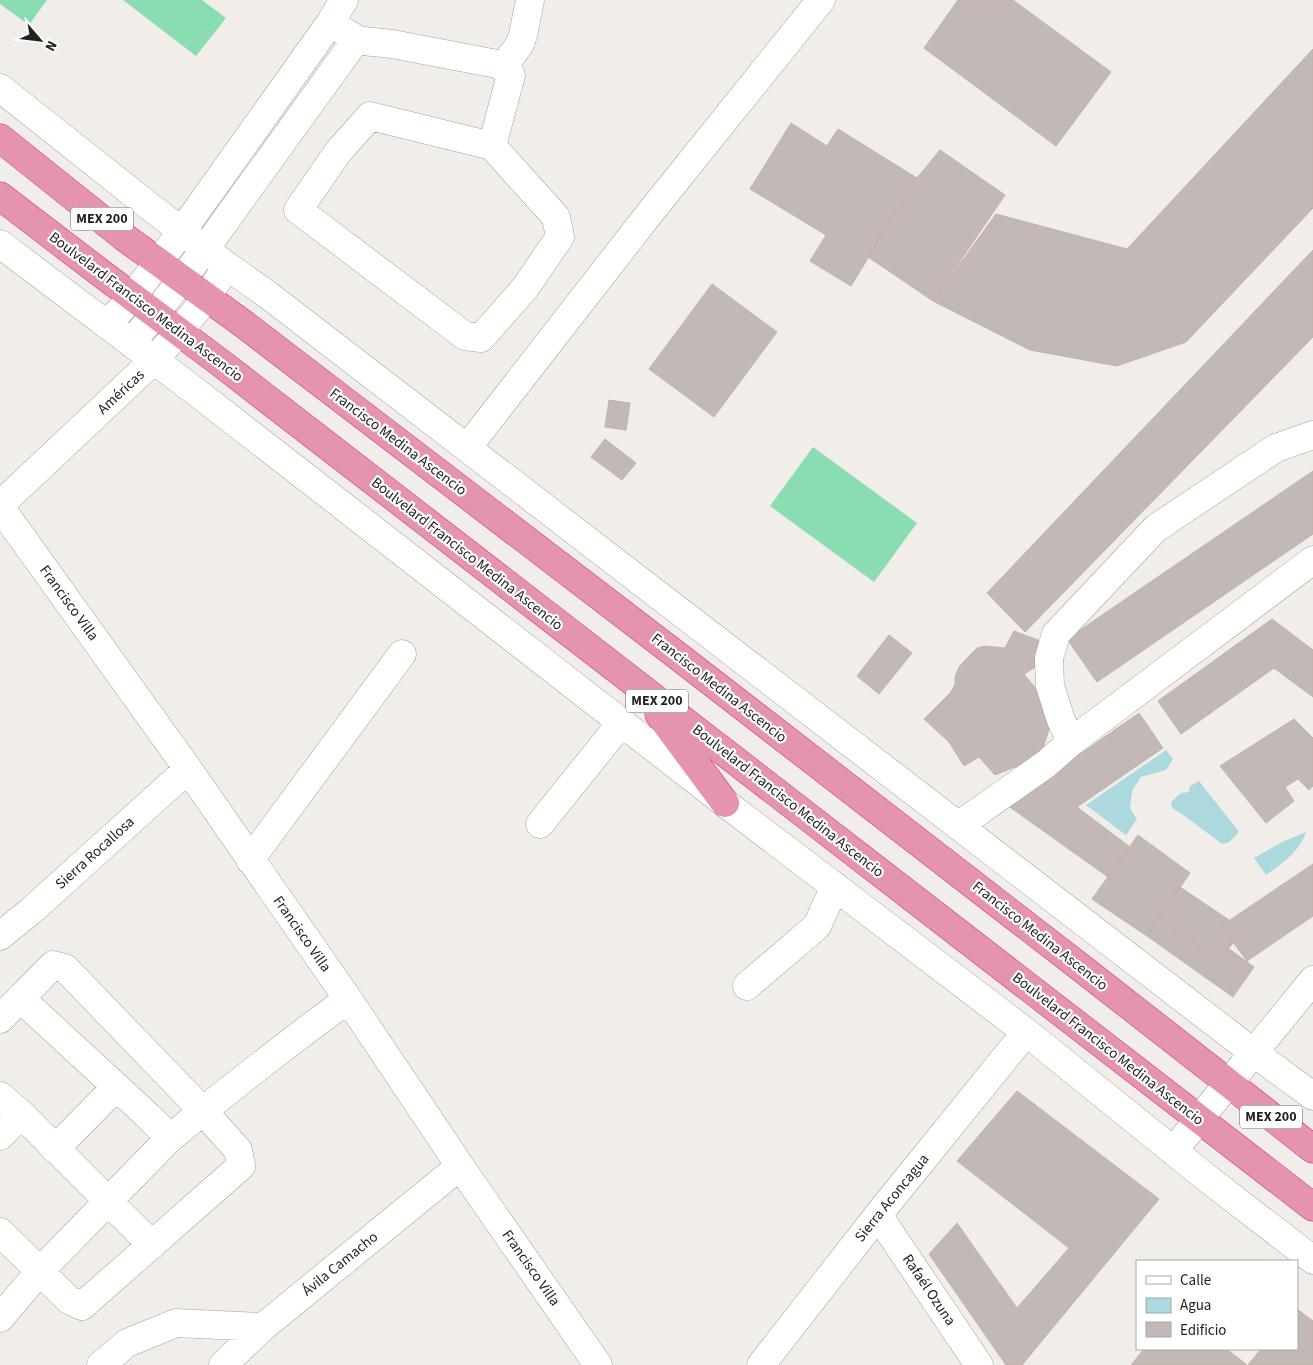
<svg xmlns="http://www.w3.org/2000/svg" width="1313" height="1365" viewBox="0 0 1313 1365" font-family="'Source Sans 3',sans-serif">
	<rect width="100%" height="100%" fill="#f1ede9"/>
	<path fill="#8addb1" d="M 0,0 L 47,0 L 29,25 L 0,4 Z
		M 123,0 L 202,0 L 226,18 L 196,56 Z
		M 813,447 L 917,523 L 874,582 L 770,506 Z"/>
	<path fill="#abd9dd" d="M 1166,750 L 1173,759 L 1166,770 L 1141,777 L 1132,791 L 1130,808 L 1137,819 L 1126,835 L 1086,805 Z
		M 1199,781 L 1239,832 L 1229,842 L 1222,844 L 1182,814 L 1172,808 L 1171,802 L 1181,793 L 1189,792 L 1190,786 Z
		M 1306,832 C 1299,852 1283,863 1266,875 L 1254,858 L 1282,842 Z"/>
	<path fill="#c2b8b5" stroke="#c3b2ab" d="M 958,0 L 1013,0 L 1111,72 L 1056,146 L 924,48 Z
		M 1313,49 L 1313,208 L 1186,342 L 1117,366 L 1030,350 L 933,301 L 996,214 L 1127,249 Z
		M 791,123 L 827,146 L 838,129 L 917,178 L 851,286 L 810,261 L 826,235 L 750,189 Z
		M 940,150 L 1005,195 L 933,301 L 868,257 L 917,178 Z
		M 1313,250 L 1313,337 L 1025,632 L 987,593 Z
		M 712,284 L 777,332 L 714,417 L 649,369 Z
		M 609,400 L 630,403 L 626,430 L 605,427 Z
		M 605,439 L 636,463 L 622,480 L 591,457 Z
		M 1313,471 L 1313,534 L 1097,682 L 1067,639 Z
		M 1272,619 L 1313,650 L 1313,697 L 1274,668 L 1181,734 L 1158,701 Z
		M 1014,631 L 1038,640 L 1044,662 L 1024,674 L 1041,695 L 1054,714 L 1040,757 L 995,775 L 979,757 L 964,766 L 949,742 L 924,719 L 950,693 L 955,685 L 955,677 L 959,667 L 968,657 L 977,648 L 985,646 L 1005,648 Z
		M 889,635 L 912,653 L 879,694 L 857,676 Z
		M 1139,713 L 1163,748 L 1077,807 L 1130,847 L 1108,877 L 1007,805 Z
		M 1294,719 L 1313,738 L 1313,786 L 1309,790 L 1298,779 L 1285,787 L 1294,801 L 1266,823 L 1220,766 Z
		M 1138,835 L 1190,873 L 1147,936 L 1092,899 Z
		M 1313,864 L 1313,916 L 1247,961 L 1221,926 Z
		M 1180,887 L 1229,920 L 1221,926 L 1233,943 L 1219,960 L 1159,918 Z
		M 1159,918 L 1219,960 L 1228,948 L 1254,967 L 1233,997 L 1147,936 Z
		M 1017,1091 L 1159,1199 L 1022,1365 L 1006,1365 L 929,1254 L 957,1223 L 1017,1308 L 1069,1248 L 957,1161 Z
		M 1297,1309 L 1313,1321 L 1313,1365 L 1248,1365 L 1261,1349 L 1297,1349 Z
		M 1144,1349 L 1227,1349 L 1247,1365 L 1131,1365 Z"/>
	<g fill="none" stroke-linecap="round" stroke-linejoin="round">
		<defs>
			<path id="minor" d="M 330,23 L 353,37 L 354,40 L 392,44 L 497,64 L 508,70 L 511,75 L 492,146 L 556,217 L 560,237 L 525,288 L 481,338 L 465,336 L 298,210 L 338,152 L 370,116 L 492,146
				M 503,67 L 520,44 L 523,35 L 530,0
				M 0,88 L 149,206 L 227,266 L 268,295 L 1254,1053 L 1313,1096
				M 0,244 L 195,391 L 725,803 L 1026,1032 L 1203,1175 L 1313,1260
				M 107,325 L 132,297 L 182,231 L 330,23 L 344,0
				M 131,343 L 155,314 L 205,249 L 350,48 L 354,40
				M 467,448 L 649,214 L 821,0
				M 0,505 L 154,360 L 179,332 L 207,297 L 227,266
				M 0,507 L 188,769 L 348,999 L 460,1166 L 598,1365
				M 1071,742 L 1061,720 L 1050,686 L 1049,658 L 1056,634 L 1156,528 L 1276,448 L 1313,435
				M 540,824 L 622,722
				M 958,826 L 1046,764 L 1071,742 L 1313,560
				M 250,860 L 402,654
				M 0,936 L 32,910 L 188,769
				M 747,986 L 817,926 L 835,886
				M 0,1019 L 53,965 L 65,968 L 203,1111 L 238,1150 L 241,1166 L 82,1306 L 69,1300 L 0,1232
				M 0,1096 L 21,1114 L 152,1245
				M 0,1136 L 21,1114
				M 170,1138 C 228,1090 287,1044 348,999
				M 55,1149 L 116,1087
				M 1173,1151 L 1313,980
				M 878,1215 L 979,1365
				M 0,1318 L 40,1271 L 170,1138 L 148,1116 L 20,998
				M 101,1365 L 127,1343 L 176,1323 L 263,1327
				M 223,1365 L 263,1327 L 460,1166
				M 761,1365 L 878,1215 L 1026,1032"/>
			<path id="highway" d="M 0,138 L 124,237 L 245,325 L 670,650 L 1080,967 L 1313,1149
				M 0,196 L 98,271 L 218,361 L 1313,1207
				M 659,714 L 725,803"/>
		</defs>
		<use href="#minor" stroke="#a3a3a3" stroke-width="29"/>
		<use href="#highway" stroke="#d72e81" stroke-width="29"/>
		<use href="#minor" stroke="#fff" stroke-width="28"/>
		<use href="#highway" stroke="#e594af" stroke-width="28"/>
	</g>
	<g text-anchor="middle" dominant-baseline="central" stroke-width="4.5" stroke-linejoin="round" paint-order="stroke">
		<g fill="#fff" stroke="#646464" stroke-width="1">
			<rect x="71" y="207.5" width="62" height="23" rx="4"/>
			<rect x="626" y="689.5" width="62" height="23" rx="4"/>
			<rect x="1240" y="1105.5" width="62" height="23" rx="4"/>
		</g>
		<g font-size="14" font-weight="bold" fill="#222">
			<text x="102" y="219">MEX 200</text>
			<text x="657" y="701">MEX 200</text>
			<text x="1271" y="1117">MEX 200</text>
		</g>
		<g font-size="15" fill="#222" stroke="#fff">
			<text transform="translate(146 307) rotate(37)">Boulvelard Francisco Medina Ascencio</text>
			<text transform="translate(121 392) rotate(-43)">Américas</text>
			<text transform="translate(398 442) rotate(37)">Francisco Medina Ascencio</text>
			<text transform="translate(467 554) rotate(38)">Boulvelard Francisco Medina Ascencio</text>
			<text transform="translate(69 603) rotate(54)">Francisco Villa</text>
			<text transform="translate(719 688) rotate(38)">Francisco Medina Ascencio</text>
			<text transform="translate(788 801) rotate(38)">Boulvelard Francisco Medina Ascencio</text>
			<text transform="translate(95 853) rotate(-42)">Sierra Rocallosa</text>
			<text transform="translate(302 934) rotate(55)">Francisco Villa</text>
			<text transform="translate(1040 936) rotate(38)">Francisco Medina Ascencio</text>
			<text transform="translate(1108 1049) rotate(38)">Boulvelard Francisco Medina Ascencio</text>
			<text transform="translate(892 1198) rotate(-51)">Sierra Aconcagua</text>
			<text transform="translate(340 1264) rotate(-39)">Ávila Camacho</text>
			<text transform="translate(531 1268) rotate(55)">Francisco Villa</text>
			<text transform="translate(929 1290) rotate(56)">Rafaél Ozuna</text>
		</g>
	</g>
	<rect x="1136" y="1260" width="162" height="90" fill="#ffffff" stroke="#a7a7a7"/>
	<rect x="1146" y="1276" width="25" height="8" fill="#ffffff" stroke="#a7a7a7"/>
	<text x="1180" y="1285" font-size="15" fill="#222222">Calle</text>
	<rect x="1146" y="1298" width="25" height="15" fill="#abd9dd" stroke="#a7a7a7"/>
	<text x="1180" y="1310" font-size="15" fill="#222222">Agua</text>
	<rect x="1146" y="1322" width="25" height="15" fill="#c2b8b5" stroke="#a7a7a7"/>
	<text x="1180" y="1335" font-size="15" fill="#222222">Edificio</text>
	<g transform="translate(40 40) rotate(118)" stroke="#ffffff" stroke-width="4" paint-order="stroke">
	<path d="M0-4L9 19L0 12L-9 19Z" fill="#222222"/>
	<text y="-8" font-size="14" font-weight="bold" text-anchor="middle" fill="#222222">N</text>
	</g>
</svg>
